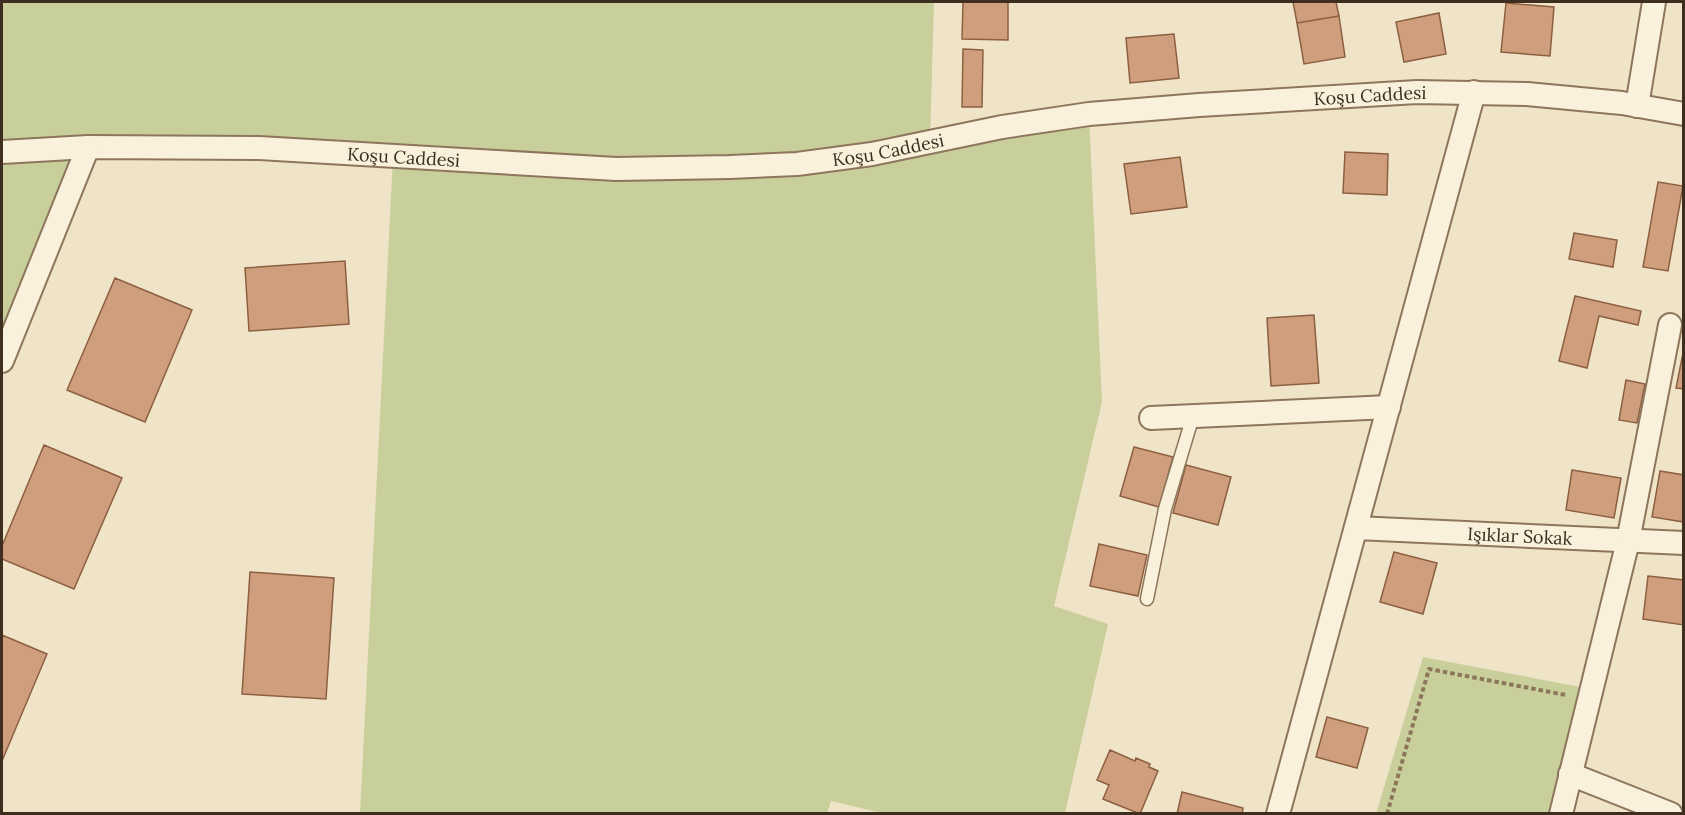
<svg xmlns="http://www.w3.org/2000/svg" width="1685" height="815" viewBox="0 0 1685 815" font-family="Lora,serif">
	<rect width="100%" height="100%" fill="#f0e4c8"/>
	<path fill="#c9cf9b" d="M 2,2 L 934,2 L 930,142 L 1089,114 L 1102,402 L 1054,606 L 1108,624 L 1065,813 L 886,814 L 831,801 L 827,814 L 360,813 L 393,156 L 88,147 L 2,361 Z
		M 1423,657 L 1591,689 L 1561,813 L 1376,814 Z"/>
	<path fill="#cf9f7d" stroke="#8d5f41" stroke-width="1.5" d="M 963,2 L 1008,2 L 1008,40 L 962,39 Z
		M 1293,2 L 1336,2 L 1339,16 L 1297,23 Z
		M 1506,3 L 1554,7 L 1550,56 L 1501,52 Z
		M 1439,13 L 1446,54 L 1404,62 L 1396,22 Z
		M 1339,16 L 1345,57 L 1304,64 L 1297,23 Z
		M 1174,34 L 1179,78 L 1130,83 L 1126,38 Z
		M 963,49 L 983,50 L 982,107 L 962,107 Z
		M 1345,152 L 1388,154 L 1387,195 L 1343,193 Z
		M 1180,157 L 1187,207 L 1131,214 L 1124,164 Z
		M 1658,182 L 1683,186 L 1668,271 L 1643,267 Z
		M 1574,233 L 1617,240 L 1613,267 L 1569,259 Z
		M 345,261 L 349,324 L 249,331 L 245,268 Z
		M 115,278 L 192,310 L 145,422 L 67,390 Z
		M 1575,296 L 1641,311 L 1638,325 L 1599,316 L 1587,368 L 1559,361 Z
		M 1314,315 L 1319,383 L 1271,386 L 1267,318 Z
		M 1684,348 L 1684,389 L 1676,388 Z
		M 1626,380 L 1645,384 L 1637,423 L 1619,420 Z
		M 44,445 L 122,478 L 74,589 L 2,559 L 2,546 Z
		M 1134,447 L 1173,457 L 1159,507 L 1120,496 Z
		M 1186,465 L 1231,477 L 1218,525 L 1173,513 Z
		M 1572,470 L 1621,478 L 1614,518 L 1566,510 Z
		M 1660,471 L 1684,475 L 1684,522 L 1652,517 Z
		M 1099,544 L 1147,555 L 1138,596 L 1090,586 Z
		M 1394,552 L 1437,563 L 1423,614 L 1380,602 Z
		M 250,572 L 334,578 L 326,699 L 242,694 Z
		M 1648,576 L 1684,580 L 1684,625 L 1643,619 Z
		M 2,635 L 47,654 L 2,761 Z
		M 1327,717 L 1368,728 L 1357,768 L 1316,757 Z
		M 1110,750 L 1135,761 L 1136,758 L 1150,764 L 1149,767 L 1158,771 L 1140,814 L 1103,799 L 1109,785 L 1097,780 Z
		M 1182,792 L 1243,808 L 1242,814 L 1177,814 Z"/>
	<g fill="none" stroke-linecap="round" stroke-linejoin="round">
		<defs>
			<path id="service" d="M 1147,599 L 1165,509 L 1193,416"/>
			<g id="minor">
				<path d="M 1637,106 L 1654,2"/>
				<path id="s1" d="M 2,152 L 88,147 L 259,148 L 616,169 L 730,167 L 797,164 L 872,154 L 1002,127 L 1089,114 L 1199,105 L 1417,92 L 1527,94 L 1622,103 L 1684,114"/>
				<path d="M 2,361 L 88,147"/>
				<path d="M 1151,418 L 1389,407"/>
				<path id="s2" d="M 1356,528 L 1684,543"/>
				<path d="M 1570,774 L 1671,814"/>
				<path d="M 1278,814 L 1474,92"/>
				<path d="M 1561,814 L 1628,541 L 1670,325"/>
			</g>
		</defs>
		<use href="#service" stroke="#8d765c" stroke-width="15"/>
		<use href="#minor" stroke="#8d765c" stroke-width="26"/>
		<path stroke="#8d765c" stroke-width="4" stroke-dasharray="4.5 3" stroke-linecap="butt" d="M 1387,814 L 1429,669 L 1566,695"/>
		<use href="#service" stroke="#faf1dc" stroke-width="12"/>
		<use href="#minor" stroke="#faf1dc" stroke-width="22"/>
	</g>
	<g text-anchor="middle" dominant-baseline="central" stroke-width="6" stroke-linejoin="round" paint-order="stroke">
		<g font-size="18" fill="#3d2e20" stroke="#f7eed8">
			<text stroke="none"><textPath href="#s1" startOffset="1374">Koşu Caddesi</textPath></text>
			<text stroke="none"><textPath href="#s1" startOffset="888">Koşu Caddesi</textPath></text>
			<text stroke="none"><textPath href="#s1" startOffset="402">Koşu Caddesi</textPath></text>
			<text stroke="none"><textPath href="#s2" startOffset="164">Işıklar Sokak</textPath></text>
		</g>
	</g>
	<rect width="1685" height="815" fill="none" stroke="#3d2e20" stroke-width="6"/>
</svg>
